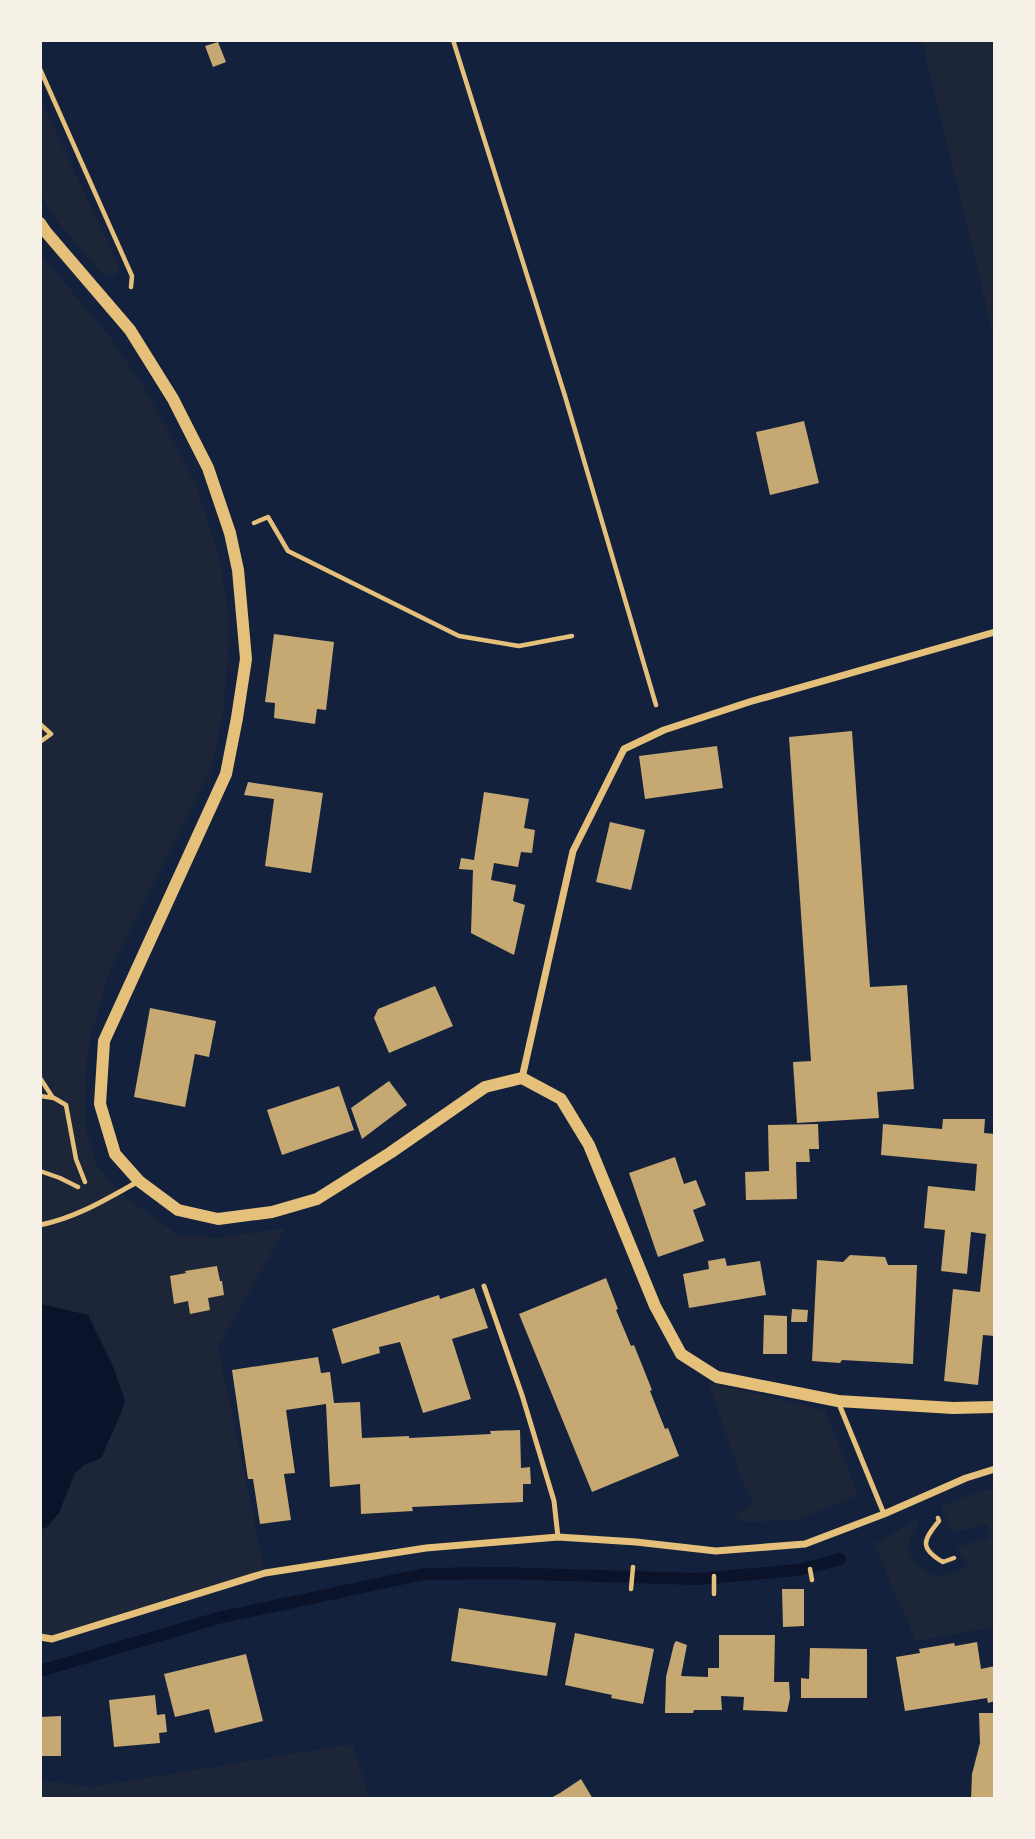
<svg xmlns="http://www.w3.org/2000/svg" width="1035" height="1839" viewBox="0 0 1035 1839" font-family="Inter,sans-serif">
	<rect width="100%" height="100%" fill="#14213d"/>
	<path fill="#1d2539" d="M 922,40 L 995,40 L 995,342 Z
		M 40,99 L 118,264 L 118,274 L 110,277 L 100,272 L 54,217 L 40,193 Z
		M 40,254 L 109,336 L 150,397 L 196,485 L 220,560 L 229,616 L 228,658 L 223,713 L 211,769 L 109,973 L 91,1035 L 86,1064 L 85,1125 L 96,1165 L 122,1195 L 179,1235 L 217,1238 L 285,1228 L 218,1347 L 265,1573 L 52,1639 L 40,1637 L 40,1529 L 46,1528 L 75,1473 L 84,1465 L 101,1458 L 125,1401 L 113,1366 L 88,1315 L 40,1304 Z
		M 709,1383 L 825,1410 L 858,1495 L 799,1520 L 745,1522 L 734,1515 L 753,1504 L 738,1469 Z
		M 995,1488 L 995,1627 L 916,1641 L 874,1544 L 916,1520 L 918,1524 C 914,1531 907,1541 909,1550 C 913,1566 932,1579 948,1575 C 955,1573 962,1568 968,1565 L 956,1547 L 990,1538 L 986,1524 L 952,1533 L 941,1507 L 966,1496 Z
		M 353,1744 L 369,1799 L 40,1799 L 40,1780 L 91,1787 Z"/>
	<path fill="#0b132b" d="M 40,1304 L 88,1315 L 113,1366 L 125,1401 L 122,1411 L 101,1458 L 84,1465 L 75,1473 L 59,1513 L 46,1528 L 40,1529 Z"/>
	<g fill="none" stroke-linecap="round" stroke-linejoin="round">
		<path stroke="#0b132b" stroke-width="12" d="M 40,1671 L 218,1618 L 424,1574 L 503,1573 L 698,1579 L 798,1570 L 840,1559"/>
	</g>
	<path fill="#c6a872" d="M 218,42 L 226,62 L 213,67 L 205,46 Z
		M 804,421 L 819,483 L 770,495 L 756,432 Z
		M 274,634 L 334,642 L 326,710 L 317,709 L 315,724 L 274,718 L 275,703 L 265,702 Z
		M 852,731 L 870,987 L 907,985 L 914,1089 L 877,1092 L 879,1118 L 797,1123 L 793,1062 L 811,1061 L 789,737 Z
		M 717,746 L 723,788 L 645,799 L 639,756 Z
		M 248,782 L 323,793 L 311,873 L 265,866 L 274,799 L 244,795 Z
		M 484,792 L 529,799 L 524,828 L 535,830 L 532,853 L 521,852 L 518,867 L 494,863 L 491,880 L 516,885 L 513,901 L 525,905 L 514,955 L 471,933 L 473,870 L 459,869 L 461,858 L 474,860 Z
		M 610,822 L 645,830 L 631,890 L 596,882 Z
		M 435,986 L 453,1026 L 389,1053 L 374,1018 L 378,1009 Z
		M 150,1008 L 216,1021 L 209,1057 L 195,1054 L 185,1107 L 134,1097 Z
		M 389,1081 L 407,1105 L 362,1139 L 351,1108 Z
		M 339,1086 L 354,1130 L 282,1155 L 267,1110 Z
		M 943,1119 L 985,1119 L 984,1133 L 995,1134 L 995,1336 L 983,1335 L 978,1385 L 944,1381 L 953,1289 L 980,1292 L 986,1234 L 971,1232 L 967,1274 L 941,1271 L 945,1230 L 924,1228 L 928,1186 L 975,1191 L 977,1164 L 881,1155 L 883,1124 L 942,1129 Z
		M 818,1124 L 819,1149 L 809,1149 L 810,1162 L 796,1162 L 797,1199 L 746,1200 L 745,1172 L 769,1171 L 768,1125 Z
		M 675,1157 L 684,1184 L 696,1180 L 706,1205 L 693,1210 L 704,1241 L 658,1257 L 629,1173 Z
		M 850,1255 L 885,1257 L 888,1265 L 917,1265 L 913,1364 L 842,1360 L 840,1363 L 812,1361 L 817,1260 L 843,1262 Z
		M 725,1258 L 727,1266 L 760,1261 L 766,1295 L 689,1308 L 683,1274 L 709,1269 L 708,1261 Z
		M 217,1266 L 220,1281 L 222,1281 L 224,1295 L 208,1298 L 210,1310 L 190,1314 L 188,1301 L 174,1304 L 170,1276 L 186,1273 L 185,1271 Z
		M 606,1278 L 618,1309 L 616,1310 L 631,1346 L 634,1345 L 652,1390 L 650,1391 L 665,1429 L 668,1428 L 679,1456 L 592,1492 L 519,1314 Z
		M 474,1288 L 488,1328 L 452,1339 L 471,1399 L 423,1413 L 400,1342 L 379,1347 L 380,1353 L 342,1364 L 332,1329 L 439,1295 L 440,1299 Z
		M 792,1309 L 808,1310 L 807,1322 L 791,1322 Z
		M 764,1315 L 787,1316 L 787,1354 L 763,1354 Z
		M 318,1357 L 321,1373 L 330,1372 L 334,1403 L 360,1402 L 362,1438 L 409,1436 L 409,1438 L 491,1434 L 490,1431 L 520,1430 L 521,1468 L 530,1467 L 531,1484 L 523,1484 L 523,1502 L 412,1507 L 413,1511 L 361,1514 L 360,1484 L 330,1487 L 326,1404 L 286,1410 L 295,1473 L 284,1474 L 291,1520 L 260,1524 L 253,1479 L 248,1479 L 232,1370 Z
		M 782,1589 L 804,1589 L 804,1626 L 783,1627 Z
		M 459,1608 L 556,1623 L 547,1676 L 451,1661 Z
		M 575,1633 L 654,1649 L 643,1704 L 611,1698 L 612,1695 L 565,1685 Z
		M 719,1635 L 775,1635 L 774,1682 L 789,1682 L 790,1698 L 787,1712 L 743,1710 L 744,1697 L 721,1696 L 722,1710 L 694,1710 L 693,1713 L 665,1713 L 666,1677 L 674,1644 L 676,1641 L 687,1645 L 681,1676 L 708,1677 L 708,1668 L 719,1668 Z
		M 977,1642 L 981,1669 L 995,1666 L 995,1701 L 988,1703 L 987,1698 L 905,1711 L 896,1657 L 920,1653 L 919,1649 L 954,1643 L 955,1646 Z
		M 810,1648 L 867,1649 L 867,1698 L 801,1698 L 801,1678 L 809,1679 Z
		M 246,1654 L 263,1721 L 215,1733 L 209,1709 L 175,1717 L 164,1674 Z
		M 155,1695 L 157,1715 L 165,1714 L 167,1732 L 159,1733 L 160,1743 L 114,1747 L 109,1700 Z
		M 979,1713 L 995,1713 L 995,1799 L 971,1799 L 972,1774 L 980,1743 Z
		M 61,1716 L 61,1756 L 40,1756 L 40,1717 Z
		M 581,1779 L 593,1799 L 549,1799 L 560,1793 Z"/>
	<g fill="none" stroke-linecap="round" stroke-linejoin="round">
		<path stroke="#e5c07b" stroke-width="4.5" d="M 453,40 L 565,396 L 656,705
			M 40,69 L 132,276 L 131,287
			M 254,523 L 268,517 L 288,551 L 459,636 L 519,646 L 572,636
			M 40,724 L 51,734 L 40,742
			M 40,1078 L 53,1098
			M 40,1096 L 54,1098 L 66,1105 L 76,1159 L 85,1182
			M 40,1171 L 60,1178 L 78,1187
			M 938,1518 L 939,1521 C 923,1540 919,1548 943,1562 L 954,1558
			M 810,1569 L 812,1580
			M 631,1589 L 633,1567
			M 714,1594 L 714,1576"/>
		<path stroke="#e5c07b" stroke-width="5" d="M 40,1225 C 76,1218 107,1199 139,1181
			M 484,1286 L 522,1395 L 554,1501 L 558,1537
			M 839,1404 L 884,1514"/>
		<path stroke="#e5c07b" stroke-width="7" d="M 522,1078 L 573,851 L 624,749 L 664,730 L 749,702 L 995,632
			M 40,1637 L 52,1639 L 265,1573 L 426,1548 L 558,1537 L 636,1542 L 716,1551 L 805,1544 L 884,1514 L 966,1478 L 995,1469"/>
		<path stroke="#e5c07b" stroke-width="12" d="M 40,223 L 46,232 L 130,330 L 173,399 L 208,468 L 230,533 L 238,570 L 246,659 L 237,718 L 226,774 L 104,1041 L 100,1104 L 115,1154 L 139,1181 L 178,1210 L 218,1219 L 272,1212 L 317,1199 L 390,1153 L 485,1087 L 522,1078 L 561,1099 L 589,1145 L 655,1306 L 681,1354 L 717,1377 L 838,1401 L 953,1408 L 995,1407"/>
	</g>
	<rect width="1035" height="1839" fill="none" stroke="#f6f1e7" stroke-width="84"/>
</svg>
